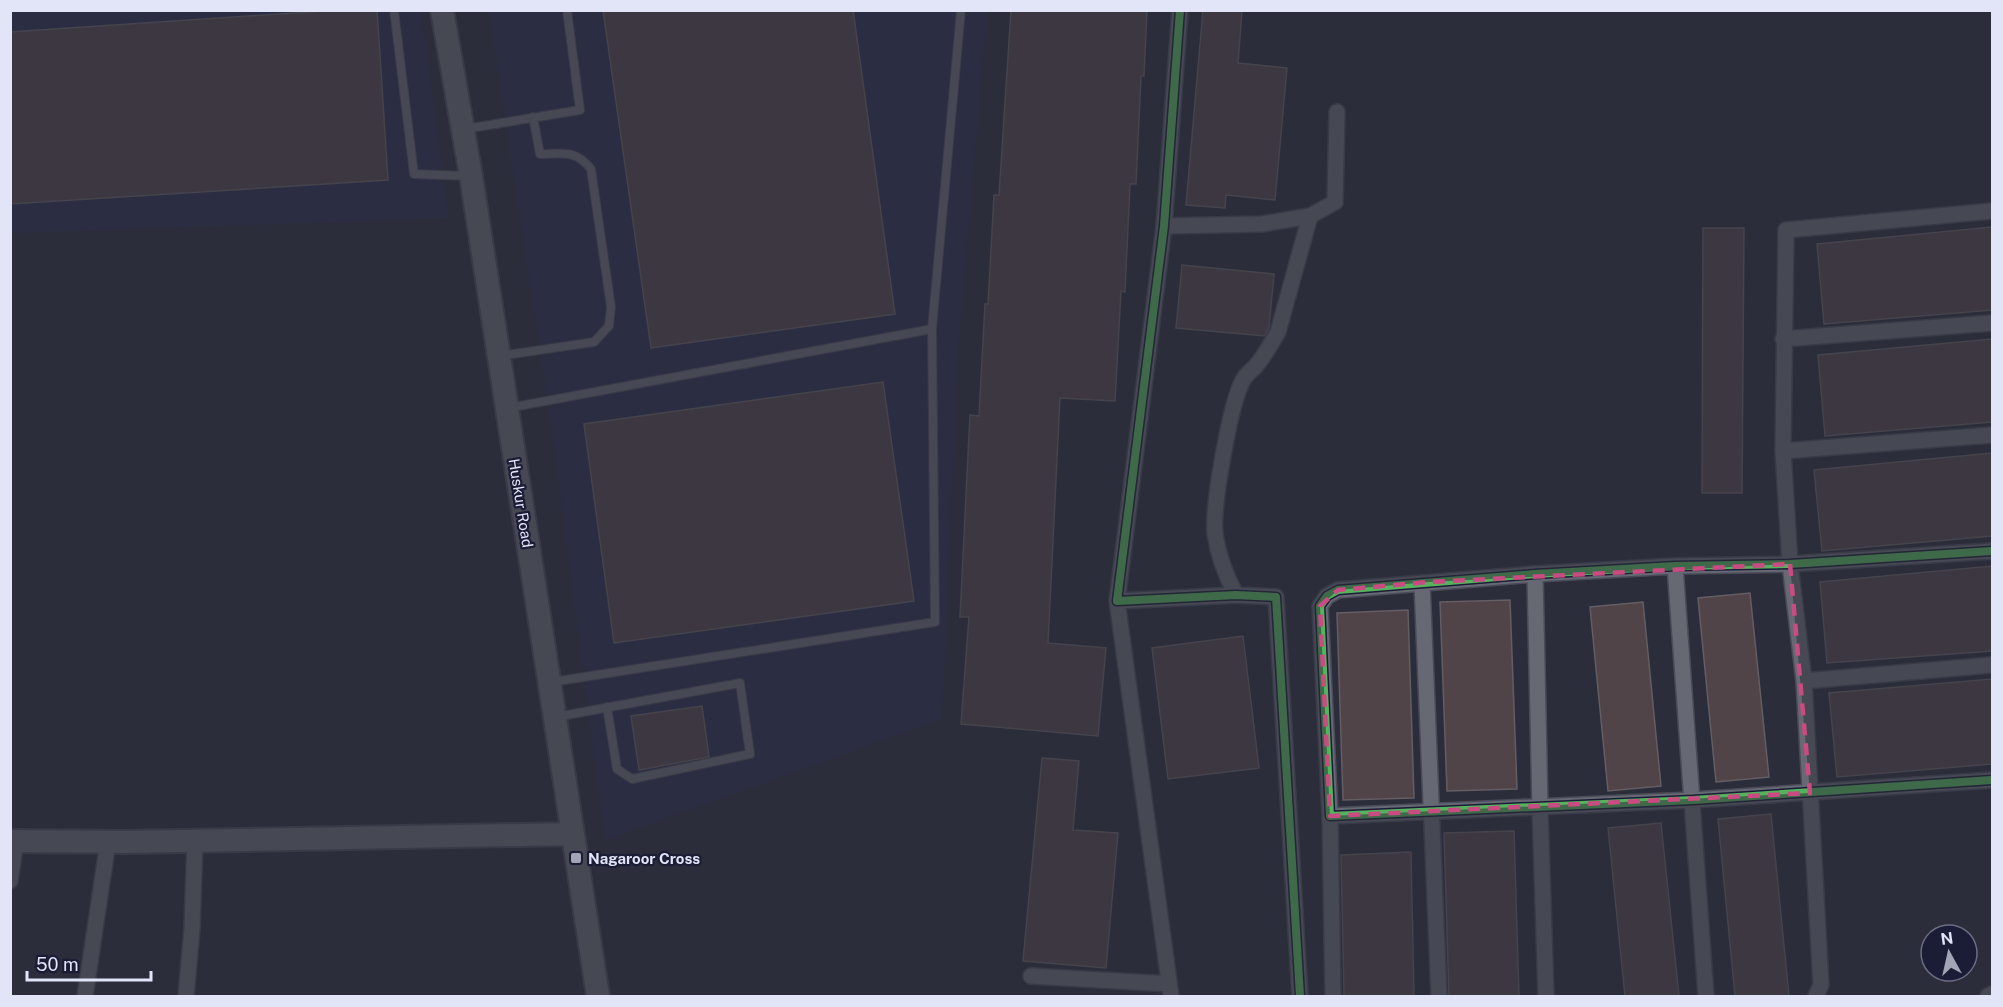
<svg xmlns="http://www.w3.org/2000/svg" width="2003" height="1007" viewBox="0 0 2003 1007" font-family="'Public Sans',sans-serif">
	<rect width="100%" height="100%" fill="#2b2d3b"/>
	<path fill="#2b2f4d" d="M 10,11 L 421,11 L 449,218 L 11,233 Z
		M 489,11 L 987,11 L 958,352 L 942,719 L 605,840 L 551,424 Z"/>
	<path fill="#504448" stroke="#645d63" stroke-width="1.5" d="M 339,10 L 377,10 L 388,180 L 10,204 L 10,32 Z
		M 603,10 L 853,10 L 895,314 L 651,348 Z
		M 1011,10 L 1147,10 L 1144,76 L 1141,76 L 1136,184 L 1130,184 L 1125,292 L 1121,291 L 1115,401 L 1060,398 L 1048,643 L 1106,648 L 1098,736 L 961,724 L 969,617 L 960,617 L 970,415 L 979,416 L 985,304 L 988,304 L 994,195 L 999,195 Z
		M 1203,10 L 1242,10 L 1238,63 L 1287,68 L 1275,200 L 1226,195 L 1225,208 L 1186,205 Z
		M 1992,227 L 1992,310 L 1824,324 L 1817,244 Z
		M 1703,228 L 1744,228 L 1742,493 L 1702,493 Z
		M 1182,265 L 1274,274 L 1269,327 L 1265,336 L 1176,328 Z
		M 1992,339 L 1992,422 L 1825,436 L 1818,355 Z
		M 883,382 L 914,601 L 614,643 L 584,424 Z
		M 1992,453 L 1992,536 L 1822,551 L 1814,470 Z
		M 1992,566 L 1992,651 L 1827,663 L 1820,582 Z
		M 1750,593 L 1769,777 L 1716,782 L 1698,598 Z
		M 1510,600 L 1517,789 L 1447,791 L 1440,602 Z
		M 1643,602 L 1661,786 L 1608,791 L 1590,607 Z
		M 1408,610 L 1414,798 L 1343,800 L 1337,613 Z
		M 1243,636 L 1259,768 L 1168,779 L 1152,648 Z
		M 1992,679 L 1992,764 L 1837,777 L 1829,693 Z
		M 702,706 L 709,757 L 639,770 L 631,716 Z
		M 1042,758 L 1079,761 L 1073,830 L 1118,833 L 1106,968 L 1023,961 Z
		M 1771,814 L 1789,996 L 1735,996 L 1718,819 Z
		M 1661,823 L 1679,996 L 1625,996 L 1608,828 Z
		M 1514,831 L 1519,996 L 1449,996 L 1444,833 Z
		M 1411,852 L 1414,996 L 1344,996 L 1341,855 Z"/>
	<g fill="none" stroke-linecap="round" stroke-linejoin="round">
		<defs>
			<path id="lane" d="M 394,10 L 414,174 L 469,176
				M 465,129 L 580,110 L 567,10
				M 500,356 L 594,342 L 609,326 L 611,307 L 591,169 C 575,149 563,154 540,154 L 533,117
				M 508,408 L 932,329 L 961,10
				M 552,682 L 935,622 L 932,329
				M 556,717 L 740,683 L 750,754 L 632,779 L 617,769 L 607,707"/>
			<path id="street" d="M 1180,10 L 1164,226 L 1117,601 L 1236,595 L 1276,597 L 1300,996
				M 1164,226 L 1262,224 L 1310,216 L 1335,202 L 1337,112
				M 1783,339 L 1992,323
				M 1783,451 L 1992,435
				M 1992,551 L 1790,564 L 1675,566 L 1535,574 L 1338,590 L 1327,596 L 1320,606 L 1330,816 L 1693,800 L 1992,780
				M 1675,566 L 1706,996
				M 1535,574 L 1540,808 L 1546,996
				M 1422,583 L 1439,996
				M 1236,595 C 1226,576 1218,555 1215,534 C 1212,507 1230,404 1243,380 C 1246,374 1250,372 1255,367 C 1264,357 1271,344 1278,332 L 1310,216
				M 1117,601 L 1171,996
				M 1804,681 L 1992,665
				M 1330,816 L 1333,996
				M 10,881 L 16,841
				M 1031,976 L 1169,984
				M 85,996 L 108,842
				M 186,996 L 192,929 L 195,841
				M 1816,996 L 1821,985 L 1804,681 L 1790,564 L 1783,451 L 1786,230 L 1992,211
				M 1988,996 L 1992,994"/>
			<path id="secondary" d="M 442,10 L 471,176 L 598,996
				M 10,841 L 124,842 L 572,834"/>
		</defs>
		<use href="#lane" stroke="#4a4b59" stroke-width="10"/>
		<use href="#street" stroke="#4a4b59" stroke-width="18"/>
		<use href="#secondary" stroke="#4a4b59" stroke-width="26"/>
		<use href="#lane" stroke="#666873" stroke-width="8"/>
		<use href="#street" stroke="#666873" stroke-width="15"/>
		<use href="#secondary" stroke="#666873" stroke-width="22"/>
		<defs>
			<path id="cycleway" d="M 1180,10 L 1164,226 L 1117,601 L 1236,595 L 1276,597 L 1300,996
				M 1992,551 L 1790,564 L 1675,566 L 1535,574 L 1338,590 L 1327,596 L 1320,606 L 1330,816 L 1693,800 L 1992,780"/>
		</defs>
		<use href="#cycleway" stroke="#1b1d37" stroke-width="11"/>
		<use href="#cycleway" stroke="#56b35d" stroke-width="8"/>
	</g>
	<path d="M0 0H2003V1007H0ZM 1790,564 L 1810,793 L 1330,816 L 1320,606 L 1338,590 L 1429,582 Z" fill="#2b2d3b" fill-opacity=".55" fill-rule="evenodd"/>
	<path fill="none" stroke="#ca4b82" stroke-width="4.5" stroke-dasharray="12 8" stroke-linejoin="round" d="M 1790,564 L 1810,793 L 1330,816 L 1320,606 L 1338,590 L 1429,582 Z"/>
	<rect fill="#a2a5b5" stroke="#1b1d37" stroke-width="2" x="570" y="852" width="12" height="12" rx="3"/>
	<g text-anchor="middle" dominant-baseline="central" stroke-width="4.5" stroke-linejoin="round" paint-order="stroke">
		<g font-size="15" fill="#e2e5f7" stroke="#1b1d37">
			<text transform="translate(521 503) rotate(81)">Huskur Road</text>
		</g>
		<g font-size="15" font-weight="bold" fill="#e2e5f7" stroke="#1b1d37" text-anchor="start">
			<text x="588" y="858">Nagaroor Cross</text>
		</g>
	</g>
	<rect width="2003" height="1007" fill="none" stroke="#e2e5f7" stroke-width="24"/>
	<g transform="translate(1949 953) rotate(352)"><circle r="28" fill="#1b1d37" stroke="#6b6d84" stroke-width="1.5"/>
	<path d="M0-4.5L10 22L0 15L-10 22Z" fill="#a2a5b5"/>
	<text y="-9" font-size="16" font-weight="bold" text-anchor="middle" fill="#e2e5f7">N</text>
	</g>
	<path d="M27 971v9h124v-9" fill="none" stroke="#e2e5f7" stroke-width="3"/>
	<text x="36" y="971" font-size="18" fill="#e2e5f7" stroke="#1b1d37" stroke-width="4.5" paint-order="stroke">50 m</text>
</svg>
